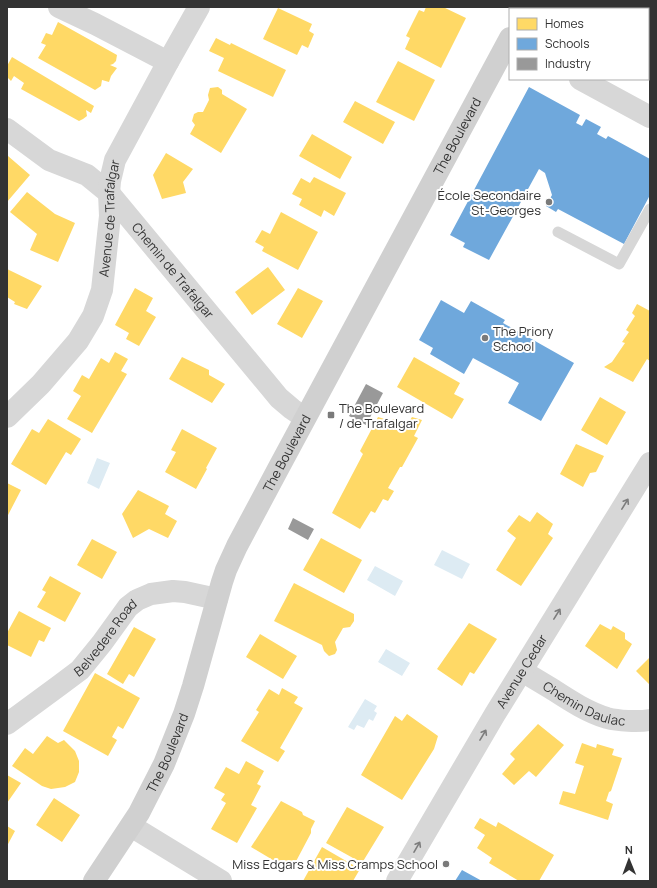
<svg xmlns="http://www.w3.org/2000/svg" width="657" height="888" viewBox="0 0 657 888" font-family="Manrope,sans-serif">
	<rect width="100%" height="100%" fill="#fff"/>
	<path fill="#ddebf3" d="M 97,458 L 110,463 L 99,489 L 87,483 Z
		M 442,550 L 470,564 L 462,579 L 434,565 Z
		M 375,566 L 403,581 L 395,596 L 367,580 Z
		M 386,649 L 410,663 L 402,676 L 378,662 Z
		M 365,699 L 377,706 L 374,711 L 377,713 L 373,721 L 369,719 L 364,728 L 357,725 L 354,730 L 348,727 Z"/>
	<path fill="#ffd966" d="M 426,7 L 443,7 L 466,18 L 441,68 L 405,49 L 410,38 L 406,36 L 419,10 L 424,12 Z
		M 571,7 L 605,7 L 609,9 L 570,9 Z
		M 278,8 L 312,24 L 309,31 L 314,34 L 308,48 L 302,45 L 297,55 L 263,39 Z
		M 58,22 L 117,55 L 116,61 L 113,64 L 110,65 L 117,68 L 111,76 L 109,82 L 102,80 L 101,86 L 95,90 L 38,58 L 46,45 L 41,43 L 46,33 L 52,35 Z
		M 648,29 L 650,30 L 649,78 L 648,77 Z
		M 216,38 L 230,45 L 231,43 L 286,70 L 273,97 L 218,71 L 224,58 L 209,51 Z
		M 12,57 L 94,106 L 91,113 L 86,110 L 87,116 L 83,119 L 79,121 L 21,89 L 24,83 L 14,76 L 11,81 L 7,77 L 7,66 Z
		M 398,61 L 435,80 L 414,121 L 376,102 Z
		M 218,87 L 222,90 L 222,94 L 247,109 L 221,153 L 190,134 L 195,125 L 192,121 L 194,114 L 198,112 L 203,112 L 209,100 L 208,95 L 210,88 Z
		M 355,101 L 395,122 L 383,144 L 343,122 Z
		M 312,134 L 352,157 L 340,179 L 299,156 Z
		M 166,153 L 193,169 L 183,182 L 186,193 L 162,199 L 153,175 Z
		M 8,156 L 30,175 L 7,202 L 7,157 Z
		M 314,177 L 346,193 L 334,216 L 324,210 L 321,217 L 299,205 L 302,199 L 292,194 L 301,178 L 310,183 Z
		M 27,192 L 55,214 L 75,223 L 58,262 L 30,250 L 37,234 L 10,212 Z
		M 281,212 L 318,232 L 298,270 L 262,251 L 264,247 L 255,242 L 262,230 L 270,234 Z
		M 268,267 L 285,290 L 252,315 L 235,292 Z
		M 7,269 L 42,286 L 27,309 L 14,304 L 15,302 L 7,297 Z
		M 135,288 L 153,298 L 146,311 L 156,317 L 139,346 L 126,339 L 129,333 L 115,325 Z
		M 298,288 L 323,301 L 302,338 L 277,324 Z
		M 637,304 L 650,311 L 650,361 L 647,359 L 633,382 L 604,367 L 612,362 L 625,343 L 622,342 L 629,332 L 626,330 L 635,316 L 632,313 Z
		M 115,352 L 128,359 L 121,371 L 127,374 L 92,433 L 67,419 L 81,396 L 73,391 L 82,375 L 89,379 L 101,358 L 109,363 Z
		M 182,357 L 209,370 L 209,375 L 225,384 L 212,403 L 169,379 Z
		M 414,357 L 460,383 L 454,394 L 464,399 L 452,419 L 397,387 Z
		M 600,397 L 626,412 L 607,445 L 581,430 Z
		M 378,417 L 391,421 L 393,419 L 406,426 L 412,417 L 422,420 L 414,436 L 418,438 L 402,467 L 400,467 L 388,488 L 394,491 L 388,501 L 383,499 L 375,513 L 371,511 L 360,529 L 332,513 L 363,454 L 360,451 Z
		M 48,419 L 81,439 L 71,455 L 66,452 L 46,485 L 11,464 L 32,429 L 39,433 Z
		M 182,429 L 217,448 L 206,468 L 207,469 L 196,489 L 165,472 L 176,452 L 171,450 Z
		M 576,444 L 604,456 L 596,472 L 590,473 L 583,487 L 560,474 Z
		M 7,483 L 21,490 L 7,517 Z
		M 138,490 L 169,506 L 165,514 L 177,521 L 168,538 L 149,529 L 133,538 L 122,514 Z
		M 537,512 L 553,524 L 548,534 L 553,538 L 521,586 L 496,570 L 516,538 L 507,531 L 519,515 L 530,522 Z
		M 321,538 L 362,560 L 344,593 L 303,570 Z
		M 92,539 L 117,552 L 102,579 L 77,565 Z
		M 50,576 L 81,593 L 65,622 L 37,607 L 46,592 L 42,590 Z
		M 294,583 L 354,614 L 354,621 L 350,627 L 343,628 L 335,642 L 337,650 L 335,654 L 329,656 L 324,651 L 322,645 L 274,621 Z
		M 19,611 L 51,628 L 44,642 L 39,640 L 31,657 L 7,645 L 7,633 Z
		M 469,623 L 497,639 L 474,674 L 470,672 L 462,686 L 437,669 Z
		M 600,624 L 611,630 L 613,626 L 625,633 L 625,639 L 632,644 L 617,669 L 585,646 Z
		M 134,627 L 156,639 L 134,677 L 129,674 L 123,684 L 107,674 Z
		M 260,634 L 297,656 L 283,679 L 246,657 Z
		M 650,657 L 650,685 L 636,671 Z
		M 95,673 L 140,698 L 123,729 L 118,726 L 112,737 L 117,740 L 108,756 L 63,731 Z
		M 282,688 L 298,697 L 294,703 L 303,708 L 280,748 L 285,751 L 278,762 L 241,741 L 259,712 L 256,710 L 269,689 L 279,695 Z
		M 407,714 L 438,736 L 434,749 L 402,800 L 361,775 L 395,716 L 402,721 Z
		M 538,724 L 564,745 L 536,777 L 529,771 L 514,785 L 502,774 L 515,759 L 510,754 Z
		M 47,736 L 58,743 L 64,740 L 75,751 L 79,761 L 79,772 L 75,782 L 65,787 L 51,789 L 42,786 L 12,766 L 25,748 L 33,754 Z
		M 582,743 L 596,748 L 597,744 L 614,749 L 612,755 L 622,758 L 611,791 L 609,792 L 606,801 L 613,804 L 608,820 L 559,804 L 563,791 L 575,794 L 584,766 L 575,763 Z
		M 246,761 L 264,771 L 257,784 L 261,786 L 251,805 L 257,808 L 237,843 L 211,829 L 226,803 L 221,800 L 225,794 L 214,788 L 226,767 L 239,774 Z
		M 7,775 L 21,783 L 7,803 Z
		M 54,798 L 80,815 L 62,842 L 36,825 Z
		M 281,801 L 302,812 L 303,815 L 315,821 L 311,829 L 311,833 L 293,867 L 288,869 L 251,847 Z
		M 347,807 L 384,827 L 362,863 L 326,843 Z
		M 480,818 L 496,827 L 498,822 L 554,855 L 539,881 L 519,881 L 489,863 L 492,858 L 477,848 L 485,835 L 474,828 Z
		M 7,826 L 15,831 L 7,846 Z
		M 322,847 L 360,869 L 353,881 L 303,881 Z"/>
	<path fill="#6fa8dc" d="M 529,87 L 580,115 L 576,123 L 582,126 L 586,119 L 601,127 L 597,134 L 606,139 L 608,136 L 650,159 L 650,195 L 624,244 L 558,209 L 556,212 L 546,206 L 552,195 L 545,173 L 539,169 L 489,260 L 463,247 L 465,243 L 450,235 Z
		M 441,300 L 464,313 L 471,301 L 505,320 L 503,323 L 574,363 L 541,421 L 508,403 L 519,383 L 473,358 L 464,374 L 430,354 L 433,348 L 419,340 Z
		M 462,870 L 482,881 L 455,881 Z"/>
	<path fill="#999" d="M 366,384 L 383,393 L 366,425 L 349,416 Z
		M 293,518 L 314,529 L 308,540 L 288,529 Z"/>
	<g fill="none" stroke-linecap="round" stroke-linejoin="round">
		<path stroke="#d7d7d7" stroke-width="11" d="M 558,232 L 619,264 L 650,209"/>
		<g stroke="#d7d7d7" stroke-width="22">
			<path d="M 59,7 L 95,24 L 168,62"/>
			<path d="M 580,79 L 650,117"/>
			<path id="s1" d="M 7,129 L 49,160 L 87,175 L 109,193 L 279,398 L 292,409 L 305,418"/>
			<path id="s2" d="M 7,417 L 41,384 L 78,341 L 93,316 L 102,290 L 110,216 L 109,193 L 110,181 L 115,160 L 168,62 L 199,7"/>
			<path id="s3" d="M 522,671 C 532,677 542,683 552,689 C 569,700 587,712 607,718 C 618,721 638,722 650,720"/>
			<path id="s4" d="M 7,724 L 60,685 L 80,670 L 102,643 L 128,607 L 137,600 L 151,594 L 173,591 L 185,592 L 217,599"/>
			<path d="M 131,826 L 221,881"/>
			<path id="s5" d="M 397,881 L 495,714 L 650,463"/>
		</g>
		<g stroke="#d0d0d0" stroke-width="22">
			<path d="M 525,9 L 526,7"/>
			<path id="s6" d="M 94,881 L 139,813 L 164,764 L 184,714 L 193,686 L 222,582 L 226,570 L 237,546 L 278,469 L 510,38"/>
		</g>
	</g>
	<defs><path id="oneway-shaft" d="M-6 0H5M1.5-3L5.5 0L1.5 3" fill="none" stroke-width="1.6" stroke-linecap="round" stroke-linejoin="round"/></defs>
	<g stroke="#7d7d7d">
		<use href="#oneway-shaft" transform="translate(625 504) rotate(-58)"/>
		<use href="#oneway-shaft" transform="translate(557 614) rotate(-58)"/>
		<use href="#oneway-shaft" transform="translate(483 735) rotate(-59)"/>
		<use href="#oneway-shaft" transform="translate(417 847) rotate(-60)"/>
	</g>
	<g fill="#7a7a7a" stroke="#fff" stroke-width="1.5">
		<circle cx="549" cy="202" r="4"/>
		<circle cx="485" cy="338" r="4"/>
		<rect x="327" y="411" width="8" height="8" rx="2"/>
		<circle cx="446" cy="864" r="4"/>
	</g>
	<g text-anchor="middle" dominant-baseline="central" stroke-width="4" stroke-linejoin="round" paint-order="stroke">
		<g font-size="13" fill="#333" stroke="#fff">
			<text stroke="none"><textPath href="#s6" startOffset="832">The Boulevard</textPath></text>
			<text stroke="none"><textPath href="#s2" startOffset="233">Avenue de Trafalgar</textPath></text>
			<text stroke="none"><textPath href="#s1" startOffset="222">Chemin de Trafalgar</textPath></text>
			<text stroke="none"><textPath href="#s6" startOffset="472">The Boulevard</textPath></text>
			<text stroke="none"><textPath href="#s4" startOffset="132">Belvedere Road</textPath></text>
			<text stroke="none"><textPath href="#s5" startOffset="244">Avenue Cedar</textPath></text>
			<text stroke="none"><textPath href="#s3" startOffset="71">Chemin Daulac</textPath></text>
			<text stroke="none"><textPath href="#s6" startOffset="148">The Boulevard</textPath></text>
		</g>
		<g font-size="13" fill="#333" stroke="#fff" text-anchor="end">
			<text x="541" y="195">École Secondaire<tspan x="541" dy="15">St-Georges</tspan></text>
			<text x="493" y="331" text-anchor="start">The Priory<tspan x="493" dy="15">School</tspan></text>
			<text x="339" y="408" text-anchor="start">The Boulevard<tspan x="339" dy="15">/ de Trafalgar</tspan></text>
			<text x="438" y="864">Miss Edgars &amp; Miss Cramps School</text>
		</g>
	</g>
	<rect width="657" height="888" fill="none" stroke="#333333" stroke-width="16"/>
	<rect x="509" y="8" width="140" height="72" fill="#ffffff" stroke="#adadad"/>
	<rect x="517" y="18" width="20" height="12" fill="#ffd966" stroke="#adadad"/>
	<text x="545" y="28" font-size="12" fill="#333333">Homes</text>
	<rect x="517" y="38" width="20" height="12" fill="#6fa8dc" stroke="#adadad"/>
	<text x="545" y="48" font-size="12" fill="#333333">Schools</text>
	<rect x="517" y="58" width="20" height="12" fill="#999999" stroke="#adadad"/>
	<text x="545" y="68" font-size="12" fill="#333333">Industry</text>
	<g transform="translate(629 860) rotate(359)" stroke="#ffffff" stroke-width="3" paint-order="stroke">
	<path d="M0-3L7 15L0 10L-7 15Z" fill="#333333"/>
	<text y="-6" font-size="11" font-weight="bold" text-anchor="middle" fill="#333333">N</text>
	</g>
</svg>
